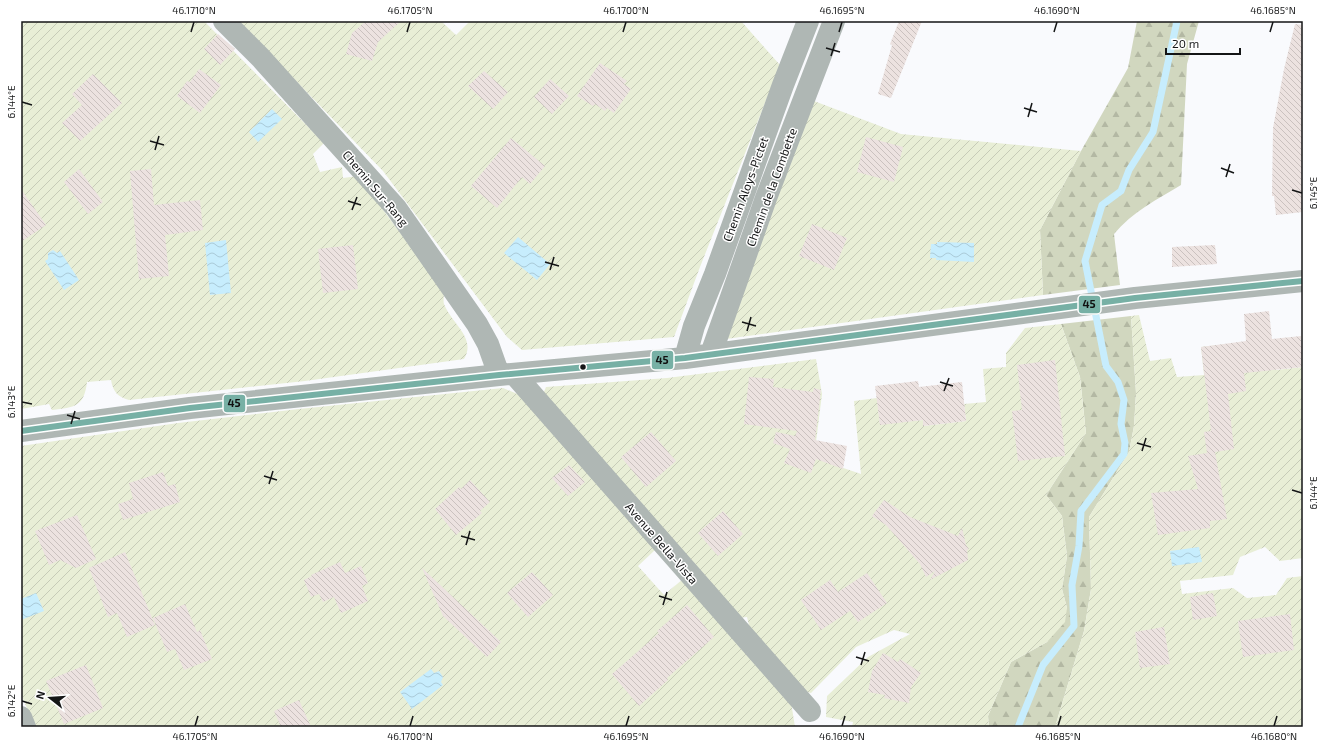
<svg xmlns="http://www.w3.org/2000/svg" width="1324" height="748" viewBox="0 0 1324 748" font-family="'Exo 2',sans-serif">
	<defs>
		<pattern id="forest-firs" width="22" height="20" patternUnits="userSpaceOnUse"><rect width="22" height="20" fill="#d1d7bf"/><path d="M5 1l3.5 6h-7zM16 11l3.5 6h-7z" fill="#b3b8a3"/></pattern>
		<pattern id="garden-furrows" width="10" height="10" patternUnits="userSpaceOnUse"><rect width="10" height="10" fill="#e8eed6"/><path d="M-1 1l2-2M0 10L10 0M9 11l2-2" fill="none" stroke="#c6cbb7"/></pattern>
		<pattern id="water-waves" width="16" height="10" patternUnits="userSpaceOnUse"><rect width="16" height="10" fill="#c7edfd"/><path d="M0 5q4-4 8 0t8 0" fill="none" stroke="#aacad8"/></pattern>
		<pattern id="building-back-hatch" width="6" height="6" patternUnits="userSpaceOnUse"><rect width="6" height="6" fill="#ece2e0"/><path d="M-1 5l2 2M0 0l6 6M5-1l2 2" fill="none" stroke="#cac1bf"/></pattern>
	</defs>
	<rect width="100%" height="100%" fill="#f9fafd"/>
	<path fill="url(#forest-firs)" d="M 1137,21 L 1199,21 L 1187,64 L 1181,185 C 1158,199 1132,212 1114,234 L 1120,285 L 1043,295 L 1040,230 L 1081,151 L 1128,68 Z
		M 1131,316 L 1136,393 L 1134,426 L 1129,452 L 1089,517 L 1091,589 L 1084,631 L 1055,727 L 989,727 L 988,716 L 1011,662 L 1047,642 L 1067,608 L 1062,589 L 1067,556 L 1062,516 L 1046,495 L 1086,433 L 1080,377 L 1061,324 Z"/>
	<path fill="url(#garden-furrows)" d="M 21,21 L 204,21 L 324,143 L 313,154 L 320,172 L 342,167 L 343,178 L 358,176 L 444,292 C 444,296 443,301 444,304 C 451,323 477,338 464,359 L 305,381 L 129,400 C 118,397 113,392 111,380 L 87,382 C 84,407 75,407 52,410 L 49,404 L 21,409 Z
		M 238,21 L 441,21 L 456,35 L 470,21 L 741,21 L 780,65 L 700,267 L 674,337 L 522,350 L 507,337 L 383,171 Z
		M 814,101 L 901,134 L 1081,151 L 1040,230 L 1043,295 L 726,339 L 781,186 Z
		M 1139,315 L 1150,361 L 1171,358 L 1177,377 L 1204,375 L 1201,347 L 1272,339 L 1276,370 L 1303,367 L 1303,558 L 1280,561 L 1265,547 L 1240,557 L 1233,575 L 1180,581 L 1182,594 L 1233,588 L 1247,598 L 1276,595 L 1287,578 L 1303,576 L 1303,727 L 1055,727 L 1084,631 L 1091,589 L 1089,517 L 1129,452 L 1134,426 L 1136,393 L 1131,316 Z
		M 1061,324 L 1080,377 L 1086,433 L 1046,495 L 1062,516 L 1067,556 L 1062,589 L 1067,608 L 1065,622 L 1047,642 L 1011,662 L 988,716 L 989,727 L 852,727 L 853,722 L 826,717 L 827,696 L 868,657 L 910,634 L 894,630 L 856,647 L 811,693 L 799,690 L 752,637 L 747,617 L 739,618 L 543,394 L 546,387 L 667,378 L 816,359 L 822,394 L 814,458 L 861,474 L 854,401 L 877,398 L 880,424 L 923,420 L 923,426 L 966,421 L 964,404 L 986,402 L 983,369 L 1006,367 L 1006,353 L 1025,328 Z
		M 503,388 L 527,398 L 655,550 L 638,566 L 664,595 L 683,579 L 791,702 L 795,727 L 798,727 L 35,727 L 21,694 L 21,446 L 178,423 L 299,409 Z"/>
	<path fill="url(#water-waves)" d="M 272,109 L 282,119 L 258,142 L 249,132 Z
		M 518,237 L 550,264 L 537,280 L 504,253 Z
		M 226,240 L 231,293 L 210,295 L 205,243 Z
		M 937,242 L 974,243 L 974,262 L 936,260 L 936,258 L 930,258 L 931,244 L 937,244 Z
		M 53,250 L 57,253 L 60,251 L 79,280 L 64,290 L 45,261 L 48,259 L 48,253 Z
		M 1199,547 L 1202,562 L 1172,566 L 1170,551 Z
		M 36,593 L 44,611 L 21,620 L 21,599 Z
		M 431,669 L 434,673 L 439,671 L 443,677 L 441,682 L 443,685 L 412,709 L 400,692 Z"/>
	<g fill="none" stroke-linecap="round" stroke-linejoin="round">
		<path stroke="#c7edfd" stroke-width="7" d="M 1018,727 L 1043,665 L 1074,626 L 1072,585 L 1079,546 L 1081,511 L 1124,454 L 1125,443 L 1121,424 L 1124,400 L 1118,382 L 1106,366 L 1085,261 L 1102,205 L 1121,191 L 1129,170 L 1153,132 L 1177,21"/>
	</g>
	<path fill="url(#building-back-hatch)" d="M 366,21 L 401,21 L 378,42 L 372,61 L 346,54 L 352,33 Z
		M 899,21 L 922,21 L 891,98 L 878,94 L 892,45 L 890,44 Z
		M 1295,24 L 1303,25 L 1303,212 L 1276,215 L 1274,196 L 1272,196 L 1273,128 L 1284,69 Z
		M 218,34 L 235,49 L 220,65 L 204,49 Z
		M 600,63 L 627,81 L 624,84 L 631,89 L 614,113 L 607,108 L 605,111 L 595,104 L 593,106 L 577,96 Z
		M 199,69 L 221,85 L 200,113 L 177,96 L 187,81 L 190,82 Z
		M 484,71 L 508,92 L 493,109 L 468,86 Z
		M 93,74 L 122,103 L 80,141 L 62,123 L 82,105 L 72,94 Z
		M 550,79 L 569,96 L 552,114 L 534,97 Z
		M 866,137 L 903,147 L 894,182 L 857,172 Z
		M 511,138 L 545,166 L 530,184 L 522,177 L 497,208 L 471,186 Z
		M 79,169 L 103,202 L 88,214 L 64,182 Z
		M 151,169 L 154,205 L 200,200 L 203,230 L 165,235 L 169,276 L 139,279 L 130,171 Z
		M 21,189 L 46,225 L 21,242 Z
		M 812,224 L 847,238 L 834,270 L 799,256 Z
		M 353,245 L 358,289 L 323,293 L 318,249 Z
		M 1215,245 L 1217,264 L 1172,267 L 1172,247 Z
		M 1269,311 L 1272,339 L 1301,336 L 1303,367 L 1244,373 L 1246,391 L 1228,394 L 1234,449 L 1215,452 L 1227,519 L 1210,521 L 1210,528 L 1158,535 L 1151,493 L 1198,489 L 1188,456 L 1207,453 L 1204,432 L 1211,431 L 1201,347 L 1246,341 L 1244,314 Z
		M 1055,360 L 1065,456 L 1018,461 L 1012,411 L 1022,410 L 1017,365 Z
		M 749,377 L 774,379 L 773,387 L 813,392 L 814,388 L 821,390 L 815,440 L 847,446 L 843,469 L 816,459 L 811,473 L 784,463 L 790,449 L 773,443 L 776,432 L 795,436 L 797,431 L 744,424 Z
		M 918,381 L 919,387 L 962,382 L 966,421 L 923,426 L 923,420 L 880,425 L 875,386 Z
		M 651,432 L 676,461 L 646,487 L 621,457 Z
		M 569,465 L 585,482 L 568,496 L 552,478 Z
		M 163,472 L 168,486 L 175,484 L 180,502 L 123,520 L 118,504 L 133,499 L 129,483 Z
		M 470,480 L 490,502 L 480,511 L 482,513 L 456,535 L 435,509 L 459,487 L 461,489 Z
		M 884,500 L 910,517 L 958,536 L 962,528 L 966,545 L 969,549 L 967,550 L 968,560 L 930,580 L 935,571 L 926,577 L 920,564 L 886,525 L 872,516 Z
		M 723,511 L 743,534 L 718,556 L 698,533 Z
		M 77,515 L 96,559 L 76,568 L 60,560 L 49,565 L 35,531 Z
		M 125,552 L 155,625 L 127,637 L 117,613 L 108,617 L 89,568 Z
		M 340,562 L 345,573 L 361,566 L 368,583 L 362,586 L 368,601 L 341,613 L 334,597 L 323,602 L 319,594 L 311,597 L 304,580 L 312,576 L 311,575 Z
		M 422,568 L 501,642 L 487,657 L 443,616 Z
		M 532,572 L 553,595 L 528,617 L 507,593 Z
		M 867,573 L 887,603 L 858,622 L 850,611 L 821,630 L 801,600 L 830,580 L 838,592 Z
		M 1213,593 L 1217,616 L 1193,620 L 1190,597 Z
		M 185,604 L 197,632 L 200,630 L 212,659 L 184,670 L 175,649 L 167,652 L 153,618 Z
		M 687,605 L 714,637 L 667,678 L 668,680 L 639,706 L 612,674 L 659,633 L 657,631 Z
		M 1290,614 L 1294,650 L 1243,657 L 1238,621 Z
		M 1164,627 L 1170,664 L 1140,668 L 1135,632 Z
		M 883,653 L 898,662 L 900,659 L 921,673 L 911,687 L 909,703 L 884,698 L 885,695 L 868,692 L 872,671 Z
		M 86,665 L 103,708 L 64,724 L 46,681 Z
		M 299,700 L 311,727 L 281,727 L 274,711 Z"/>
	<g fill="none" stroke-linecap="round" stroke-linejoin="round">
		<path stroke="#afb7b4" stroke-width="22" d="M 224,21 L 261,58 L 396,208 L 477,324 L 488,344 L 499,375
			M 711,354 L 766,198 L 834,21
			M 685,358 L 694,326 L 715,274 L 783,85 L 808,21
			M 514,374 L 810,711
			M 21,431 L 190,408 L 499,375 L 685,358 L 1135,298 L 1303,281
			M 21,717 L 25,727"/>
		<defs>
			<path id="bus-1" d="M 21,431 L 190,408 L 499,375 L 685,358 L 1135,298 L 1303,281"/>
		</defs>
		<use href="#bus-1" stroke="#fff" stroke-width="9"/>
		<use href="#bus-1" stroke="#77b0a5" stroke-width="6"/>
	</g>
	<path fill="none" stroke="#141516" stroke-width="1.5" d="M 191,32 L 194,22M 407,32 L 410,22M 623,32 L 626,22M 839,32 L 842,22M 1054,32 L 1057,22M 1270,32 L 1273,22M 826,48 L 840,52M 831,56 L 835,43M 22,102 L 32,105M 1024,108 L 1037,112M 1028,117 L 1032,103M 150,141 L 164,145M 155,150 L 159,136M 1221,168 L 1234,173M 1226,177 L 1230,164M 1292,190 L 1302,193M 348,201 L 361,205M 352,210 L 357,197M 545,262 L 559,266M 550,270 L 554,257M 742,322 L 756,326M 747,331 L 751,317M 940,382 L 953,386M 944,391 L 949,378M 22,402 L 32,404M 67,415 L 80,419M 71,424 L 75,411M 1137,443 L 1151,447M 1142,451 L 1146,438M 264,476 L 277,480M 269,484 L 273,471M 1292,490 L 1302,493M 461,536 L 475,540M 466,545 L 470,531M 659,596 L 672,600M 663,605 L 667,592M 856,657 L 869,661M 861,665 L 865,652M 22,701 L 32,704M 195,726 L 198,716M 410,726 L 413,716M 626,726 L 629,716M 842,726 L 845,716M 1058,726 L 1061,716M 1274,726 L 1277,716"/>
	<circle fill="#141516" stroke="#fff" stroke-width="1.5" cx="583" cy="367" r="3.5"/>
	<g text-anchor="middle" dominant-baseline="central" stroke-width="3" stroke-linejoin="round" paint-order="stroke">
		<g font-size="12" fill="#141516" stroke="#fff">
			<text transform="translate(771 187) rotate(-70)">Chemin de la Combette</text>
			<text transform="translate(376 188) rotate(50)">Chemin Sur-Rang</text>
			<text transform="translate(745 189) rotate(-70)">Chemin Aloys-Pictet</text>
			<text transform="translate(662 543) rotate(49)">Avenue Bella-Vista</text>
		</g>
	</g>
	<g stroke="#fff" stroke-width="1.5">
		<rect x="1078" y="295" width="23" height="19" rx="4" fill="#77b0a5"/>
		<rect x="651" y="350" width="23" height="20" rx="4" fill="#77b0a5"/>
		<rect x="223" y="394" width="23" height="19" rx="4" fill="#77b0a5"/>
	</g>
	<g font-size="11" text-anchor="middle" font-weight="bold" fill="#111">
		<text x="1089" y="308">45</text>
		<text x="662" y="364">45</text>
		<text x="234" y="407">45</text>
	</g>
	<rect width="1324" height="748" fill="none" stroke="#ffffff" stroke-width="44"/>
	<g transform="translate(50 698) rotate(287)" stroke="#ffffff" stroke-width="3" paint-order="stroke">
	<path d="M0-3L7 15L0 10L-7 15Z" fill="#141516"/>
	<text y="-6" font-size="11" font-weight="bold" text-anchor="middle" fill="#141516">N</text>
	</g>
	<path d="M1166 48v6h74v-6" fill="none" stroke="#141516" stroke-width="2"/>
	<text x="1172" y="48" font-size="12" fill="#141516" stroke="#ffffff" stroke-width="3" paint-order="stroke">20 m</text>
	<rect x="22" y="22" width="1280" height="704" fill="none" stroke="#141516" stroke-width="1.5"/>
	<g font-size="10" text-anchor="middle" fill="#141516">
		<text x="194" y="14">46.1710°N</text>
		<text x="410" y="14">46.1705°N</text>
		<text x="626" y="14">46.1700°N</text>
		<text x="842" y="14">46.1695°N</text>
		<text x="1057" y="14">46.1690°N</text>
		<text x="1273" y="14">46.1685°N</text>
		<text transform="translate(11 102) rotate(-90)" y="4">6.144°E</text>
		<text transform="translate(1313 193) rotate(-90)" y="4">6.145°E</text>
		<text transform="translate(11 402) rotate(-90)" y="4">6.143°E</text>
		<text transform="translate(1313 493) rotate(-90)" y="4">6.144°E</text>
		<text transform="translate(11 701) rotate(-90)" y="4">6.142°E</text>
		<text x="195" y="740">46.1705°N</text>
		<text x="410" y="740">46.1700°N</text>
		<text x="626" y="740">46.1695°N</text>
		<text x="842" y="740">46.1690°N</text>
		<text x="1058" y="740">46.1685°N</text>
		<text x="1274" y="740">46.1680°N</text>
	</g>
</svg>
